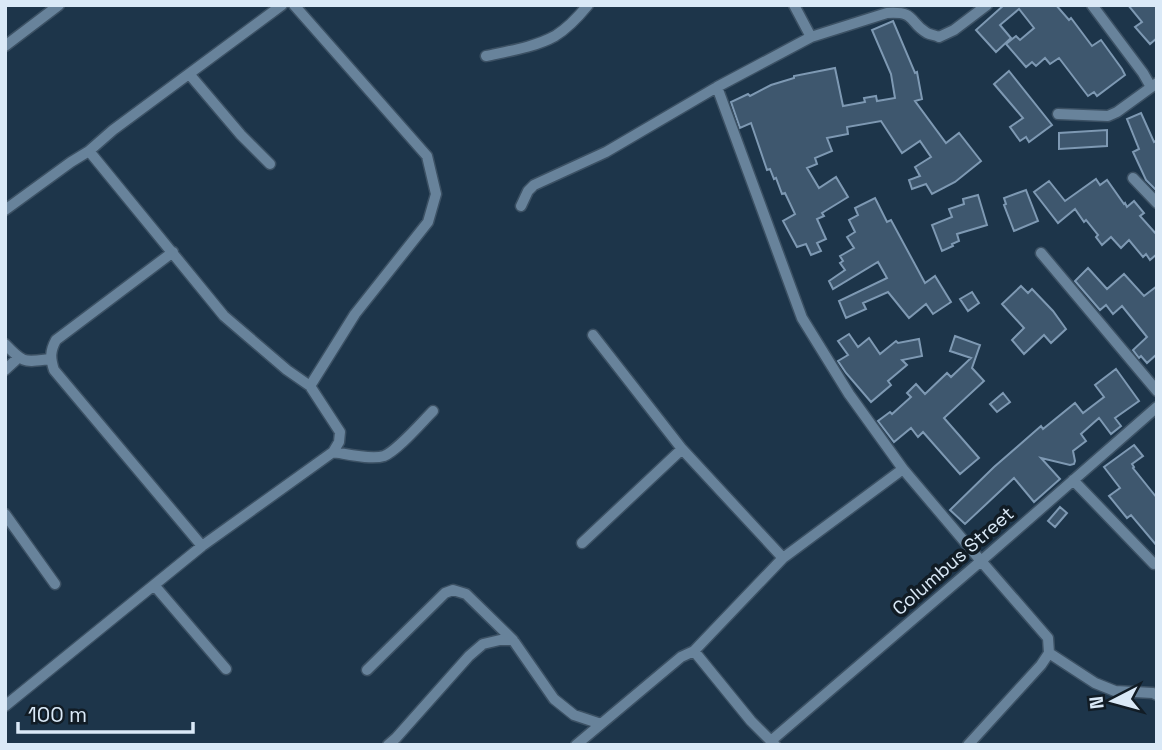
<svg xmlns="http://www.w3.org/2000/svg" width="1162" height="750" viewBox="0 0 1162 750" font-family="'Space Grotesk',sans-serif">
	<rect width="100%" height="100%" fill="#1d354a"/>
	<path fill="#3e576e" stroke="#7e99b3" stroke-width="2" d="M 1004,5 L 1056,5 L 1069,20 L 1071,18 L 1092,46 L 1101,40 L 1122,69 L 1125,75 L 1097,96 L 1094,92 L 1088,96 L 1059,58 L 1050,64 L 1045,58 L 1036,66 L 1032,62 L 1026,67 L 1006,44 L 1016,36 L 1020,40 L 1034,28 L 1019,9 L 1000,25 L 1011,38 L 996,52 L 976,30 Z
		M 1128,5 L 1157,5 L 1157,38 L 1150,44 L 1135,27 L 1142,22 Z
		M 893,21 L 915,73 L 917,72 L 922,99 L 915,101 L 946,143 L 959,133 L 981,161 L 955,182 L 932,194 L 926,184 L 912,189 L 909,180 L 920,176 L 915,167 L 931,157 L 920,141 L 902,153 L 881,121 L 847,127 L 848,134 L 827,138 L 832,151 L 815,158 L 817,164 L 807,168 L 819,188 L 836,177 L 848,197 L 822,213 L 824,216 L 817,219 L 826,239 L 817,243 L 821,251 L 811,255 L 806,244 L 797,247 L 783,221 L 795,214 L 785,193 L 782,194 L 776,178 L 774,179 L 770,169 L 767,170 L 751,123 L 740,128 L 731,102 L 748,94 L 750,96 L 771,85 L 794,78 L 794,76 L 835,68 L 843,106 L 865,102 L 864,98 L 876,96 L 877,101 L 895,98 L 891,74 L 872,30 Z
		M 1009,71 L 1052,125 L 1029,142 L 1026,137 L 1020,141 L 1010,127 L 1023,118 L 994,84 Z
		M 1141,113 L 1154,142 L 1157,140 L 1157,191 L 1146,180 L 1133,152 L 1139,149 L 1127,119 Z
		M 1107,130 L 1107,146 L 1059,149 L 1059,133 Z
		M 1096,179 L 1100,185 L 1107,180 L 1124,204 L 1125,203 L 1127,207 L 1134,201 L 1144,213 L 1140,216 L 1157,235 L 1157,254 L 1150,260 L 1146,254 L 1143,257 L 1129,240 L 1121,248 L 1111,237 L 1102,245 L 1096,237 L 1098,235 L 1086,220 L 1084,222 L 1075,209 L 1058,223 L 1034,192 L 1049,181 L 1065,201 Z
		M 1026,190 L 1038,221 L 1014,231 L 1004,205 L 1006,204 L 1004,198 Z
		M 978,195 L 987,225 L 957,234 L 959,241 L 952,244 L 953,246 L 942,251 L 932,225 L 952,217 L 949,209 L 964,204 L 963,199 Z
		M 875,198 L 887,222 L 891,220 L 925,283 L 935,276 L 951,302 L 933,314 L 926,304 L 909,318 L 888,292 L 863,303 L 866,309 L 846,318 L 839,301 L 887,278 L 878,262 L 833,289 L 829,281 L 845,270 L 840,263 L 843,261 L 840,256 L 854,248 L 847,237 L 855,232 L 849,220 L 858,215 L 855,208 Z
		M 1088,268 L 1107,289 L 1124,274 L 1144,296 L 1157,286 L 1157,354 L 1147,363 L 1141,356 L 1139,358 L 1133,350 L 1147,337 L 1122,306 L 1113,314 L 1106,305 L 1100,310 L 1075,281 Z
		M 1021,286 L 1028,293 L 1032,289 L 1053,311 L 1066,329 L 1051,343 L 1044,335 L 1024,354 L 1012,340 L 1024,328 L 1002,304 Z
		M 972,292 L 979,303 L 968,311 L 960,299 Z
		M 849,334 L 858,347 L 869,338 L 880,354 L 896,341 L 898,343 L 919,339 L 922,356 L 902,360 L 907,365 L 888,381 L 891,385 L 871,402 L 846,373 L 838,361 L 848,355 L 838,341 Z
		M 955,336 L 980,345 L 972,368 L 984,381 L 944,418 L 979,458 L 960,474 L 923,432 L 918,437 L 911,428 L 894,442 L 878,421 L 890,412 L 892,414 L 911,397 L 907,393 L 916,384 L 925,394 L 947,373 L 951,377 L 971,358 L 950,351 Z
		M 1116,369 L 1139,401 L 1115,418 L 1121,426 L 1111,434 L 1099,418 L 1081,434 L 1086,441 L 1073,451 L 1075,461 L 1074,464 L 1070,465 L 1041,458 L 1060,479 L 1034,502 L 1014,478 L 965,524 L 950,510 L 994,467 L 1041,426 L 1043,429 L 1075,403 L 1083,413 L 1104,397 L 1095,385 Z
		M 1003,393 L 1010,402 L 997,412 L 990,404 Z
		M 1134,445 L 1143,456 L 1132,464 L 1134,467 L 1133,468 L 1157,498 L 1157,546 L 1131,515 L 1127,518 L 1109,496 L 1120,488 L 1104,467 Z
		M 1060,507 L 1067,513 L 1055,527 L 1048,521 Z"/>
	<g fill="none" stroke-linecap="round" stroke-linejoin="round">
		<defs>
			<path id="minor" d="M 294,5 L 427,156 L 436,194 L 428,222 L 355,314 L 310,386
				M 794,5 L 811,37
				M 1092,5 L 1143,73 L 1151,87
				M 5,46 L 59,5
				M 486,56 C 509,51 535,47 555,36 C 568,28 579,16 588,5
				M 190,75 L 241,135 L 270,164
				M 717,87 L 802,318 L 849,394 L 903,469 L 981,561 L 1048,638 L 1049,653 L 1041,665 L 968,745
				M 1058,114 L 1108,116 L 1117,112 L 1157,83
				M 1133,178 L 1157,203
				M 521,206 L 528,191 L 534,185 L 606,152 L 717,87 L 811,37 L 887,13 C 917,11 908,22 927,33 C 931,35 935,35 939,37 L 954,30 L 987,5
				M 5,210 L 71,162 L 89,151
				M 173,252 L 56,340 C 50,351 50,358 54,370 L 202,546
				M 1041,253 L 1157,391
				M 593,335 L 682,449 L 783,558
				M 5,344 C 24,364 24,362 50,359
				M 5,370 L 18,358
				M 333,452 C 347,454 371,460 384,456 C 397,451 422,422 433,411
				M 1073,480 L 1154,564
				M 5,514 L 55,584
				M 582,543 L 682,449
				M 154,585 L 226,669
				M 694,651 L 751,721 L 775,745
				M 1049,653 L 1095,683 L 1115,691 L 1153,693 L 1157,695
				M 367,670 L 445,593 L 453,590 L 466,594 L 513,640 L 554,699 L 574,715 L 601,724
				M 5,706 L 202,546 L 333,452 L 339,442 L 340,432 L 310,386 L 287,370 L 224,316 L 89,151 L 113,130 L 282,5
				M 772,740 L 981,561 L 1157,407
				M 388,745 L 396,738 L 469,656 L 483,644 L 500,640 L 513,640
				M 576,745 L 681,657 L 694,651 L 783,558 L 903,469"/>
		</defs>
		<use href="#minor" stroke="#3c5164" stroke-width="13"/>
		<use href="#minor" stroke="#68839b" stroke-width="10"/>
	</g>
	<g text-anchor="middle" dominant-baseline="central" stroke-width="7" stroke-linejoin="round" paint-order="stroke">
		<g font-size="19" fill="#dae9f7" stroke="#111c25">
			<text transform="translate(953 561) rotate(-41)">Columbus Street</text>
		</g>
	</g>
	<rect width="1162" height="750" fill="none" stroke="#dae9f7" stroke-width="14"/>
	<g transform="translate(1113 701) rotate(264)" stroke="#111c25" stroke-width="5" paint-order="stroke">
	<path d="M0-5L12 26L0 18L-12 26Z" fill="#dae9f7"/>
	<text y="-10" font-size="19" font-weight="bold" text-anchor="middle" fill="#dae9f7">N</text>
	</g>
	<path d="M18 722v10h175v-10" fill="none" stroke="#dae9f7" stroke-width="3.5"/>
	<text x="28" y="722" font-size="21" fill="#dae9f7" stroke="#111c25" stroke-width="5" paint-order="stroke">100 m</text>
</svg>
